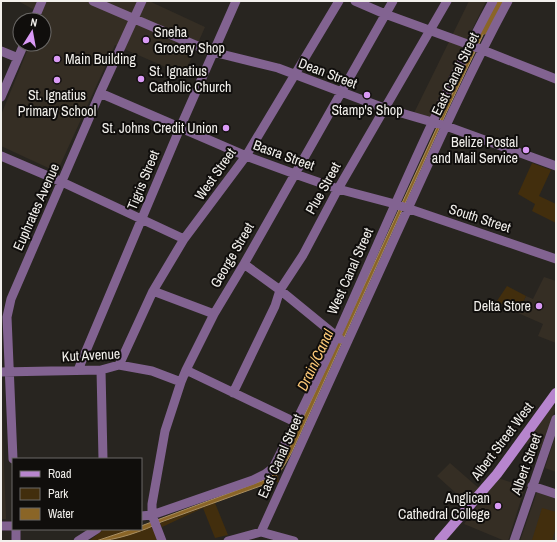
<svg xmlns="http://www.w3.org/2000/svg" width="557" height="542" viewBox="0 0 557 542" font-family="'Archivo Narrow',sans-serif">
	<rect width="100%" height="100%" fill="#282520"/>
	<path fill="#352e24" d="M 18,1 L 149,1 L 205,27 L 184,75 L 115,45 L 57,172 L 1,146 L 1,115 L 30,44 L 44,44 L 44,20 L 39,20 L 42,14 Z
		M 469,1 L 486,1 L 428,121 L 413,115 Z
		M 544,277 L 556,281 L 556,343 L 538,336 L 543,324 L 518,313 L 526,296 L 533,299 Z
		M 1,379 L 6,519 L 1,519 Z
		M 553,405 L 555,407 L 555,411 L 540,450 L 525,443 Z
		M 556,434 L 556,472 L 545,468 Z
		M 450,463 L 482,491 L 469,505 L 437,476 Z
		M 498,478 L 525,487 L 508,541 L 505,541 L 464,524 Z
		M 537,492 L 556,499 L 556,541 L 520,541 Z"/>
	<path fill="#422e0d" d="M 532,163 L 551,170 L 539,196 L 556,204 L 556,223 L 532,211 L 535,204 L 518,194 Z
		M 507,286 L 526,296 L 518,313 L 497,301 Z
		M 278,475 L 279,483 L 274,480 L 266,484 L 215,503 L 228,535 L 215,538 L 203,508 L 162,527 L 160,523 L 265,484 Z
		M 542,508 L 556,512 L 556,527 L 552,541 L 532,540 Z
		M 153,526 L 157,541 L 106,541 Z
		M 104,529 L 132,529 L 96,541 L 89,541 Z"/>
	<path fill="#8a6527" stroke="#a98f62" d="M 495,1 L 499,1 L 448,109 L 292,452 C 284,466 280,475 266,484 L 161,522 C 144,531 114,541 96,541 L 132,529 L 141,529 L 141,526 L 264,480 L 272,476 L 280,468 Z"/>
	<g fill="none" stroke-linecap="round" stroke-linejoin="round">
		<path stroke="#8a6527" stroke-width="9" d="M 485,30 L 501,1"/>
		<path stroke="#826391" stroke-width="9" d="M 93,1 L 209,51 L 278,68 L 384,108 L 446,126 L 556,166
			M 355,1 L 385,14 L 470,45 L 556,79
			M 34,20 L 42,1
			M 1,51 L 18,58
			M 100,93 L 246,156 L 295,174 L 338,189 L 395,204 L 556,259
			M 1,97 L 24,44
			M 1,156 L 62,182 L 184,239
			M 244,264 L 280,290 L 340,339
			M 153,291 L 214,314
			M 119,365 L 153,291 L 184,239 L 246,156 L 339,1
			M 78,370 L 180,128 L 236,1
			M 101,370 L 103,459
			M 186,370 L 295,422
			M 1,372 L 101,370 L 119,365 L 152,371 L 181,382
			M 233,393 L 275,306 L 280,290 L 303,255 L 338,189 L 447,1
			M 13,459 L 7,317 L 11,299 L 100,93 L 142,1
			M 532,486 L 556,494
			M 141,516 L 152,515 L 253,480 L 265,474 L 273,468 C 296,422 319,376 340,329 C 389,219 436,107 493,1
			M 1,526 L 13,526
			M 261,532 C 305,433 350,334 396,235 C 432,156 467,77 508,1
			M 16,541 L 16,529
			M 78,541 L 97,529
			M 162,541 L 152,515 L 152,504 L 165,431 L 181,382 L 186,370 L 214,314 L 244,264 L 393,1
			M 228,541 L 261,532 L 294,541
			M 514,541 L 556,419"/>
		<path stroke="#b785ce" stroke-width="10" d="M 439,541 L 497,474 L 556,393"/>
	</g>
	<g fill="#da9af6" stroke="#100e0c" stroke-width="1.5">
		<circle cx="146" cy="40" r="4"/>
		<circle cx="57" cy="59" r="4"/>
		<circle cx="141" cy="79" r="4"/>
		<circle cx="57" cy="80" r="4"/>
		<circle cx="367" cy="95" r="4"/>
		<circle cx="226" cy="128" r="4"/>
		<circle cx="526" cy="150" r="4"/>
		<circle cx="539" cy="306" r="4"/>
		<circle cx="498" cy="506" r="4"/>
	</g>
	<g text-anchor="middle" dominant-baseline="central" stroke-width="4" stroke-linejoin="round" paint-order="stroke">
		<g font-size="14" fill="#f2f0ec" stroke="#100e0c" text-anchor="end">
			<text x="154" y="32" text-anchor="start">Sneha<tspan x="154" dy="16">Grocery Shop</tspan></text>
			<text x="65" y="59" text-anchor="start">Main Building</text>
			<text x="149" y="71" text-anchor="start">St. Ignatius<tspan x="149" dy="16">Catholic Church</tspan></text>
			<text x="57" y="95" text-anchor="middle">St. Ignatius<tspan x="57" dy="16">Primary School</tspan></text>
			<text x="367" y="110" text-anchor="middle">Stamp's Shop</text>
			<text x="218" y="128">St. Johns Credit Union</text>
			<text x="518" y="142">Belize Postal<tspan x="518" dy="16">and Mail Service</tspan></text>
			<text x="531" y="306">Delta Store</text>
			<text x="490" y="498">Anglican<tspan x="490" dy="16">Cathedral College</tspan></text>
		</g>
		<g font-size="14" fill="#f2f0ec" stroke="#100e0c">
			<text transform="translate(328 73) rotate(21)">Dean Street</text>
			<text transform="translate(455 74) rotate(-64)">East Canal Street</text>
			<text transform="translate(284 155) rotate(20)">Basra Street</text>
			<text transform="translate(215 174) rotate(-55)">West Street</text>
			<text transform="translate(143 180) rotate(-68)">Tigris Street</text>
			<text transform="translate(323 188) rotate(-61)">Plue Street</text>
			<text transform="translate(36 207) rotate(-66)">Euphrates Avenue</text>
			<text transform="translate(480 218) rotate(18)">South Street</text>
			<text transform="translate(232 255) rotate(-60)">George Street</text>
			<text transform="translate(350 271) rotate(-66)">West Canal Street</text>
			<text transform="translate(91 355) rotate(-3)">Kut Avenue</text>
			<text transform="translate(502 441) rotate(-53)">Albert Street West</text>
			<text transform="translate(280 456) rotate(-66)">East Canal Street</text>
			<text transform="translate(526 464) rotate(-70)">Albert Street</text>
		</g>
		<g font-size="15" font-style="italic" fill="#feca78" stroke="#100e0c">
			<text transform="translate(315 360) rotate(-65)">Drain/Canal</text>
		</g>
	</g>
	<rect width="557" height="542" fill="none" stroke="#f2f0ec" stroke-width="4"/>
	<rect x="12" y="458" width="130" height="72" fill="#100e0c" stroke="#6a6866"/>
	<rect x="20" y="471" width="20" height="6" fill="#b785ce" stroke="#6a6866"/>
	<text x="48" y="478" font-size="12" fill="#f2f0ec">Road</text>
	<rect x="20" y="488" width="20" height="12" fill="#422e0d" stroke="#6a6866"/>
	<text x="48" y="498" font-size="12" fill="#f2f0ec">Park</text>
	<rect x="20" y="508" width="20" height="12" fill="#8a6527" stroke="#6a6866"/>
	<text x="48" y="518" font-size="12" fill="#f2f0ec">Water</text>
	<g transform="translate(32 32) rotate(11)"><circle r="19" fill="#100e0c" stroke="#6a6866"/>
	<path d="M0-3L7 15L0 10L-7 15Z" fill="#da9af6"/>
	<text y="-6" font-size="11" font-weight="bold" text-anchor="middle" fill="#f2f0ec">N</text>
	</g>
</svg>
